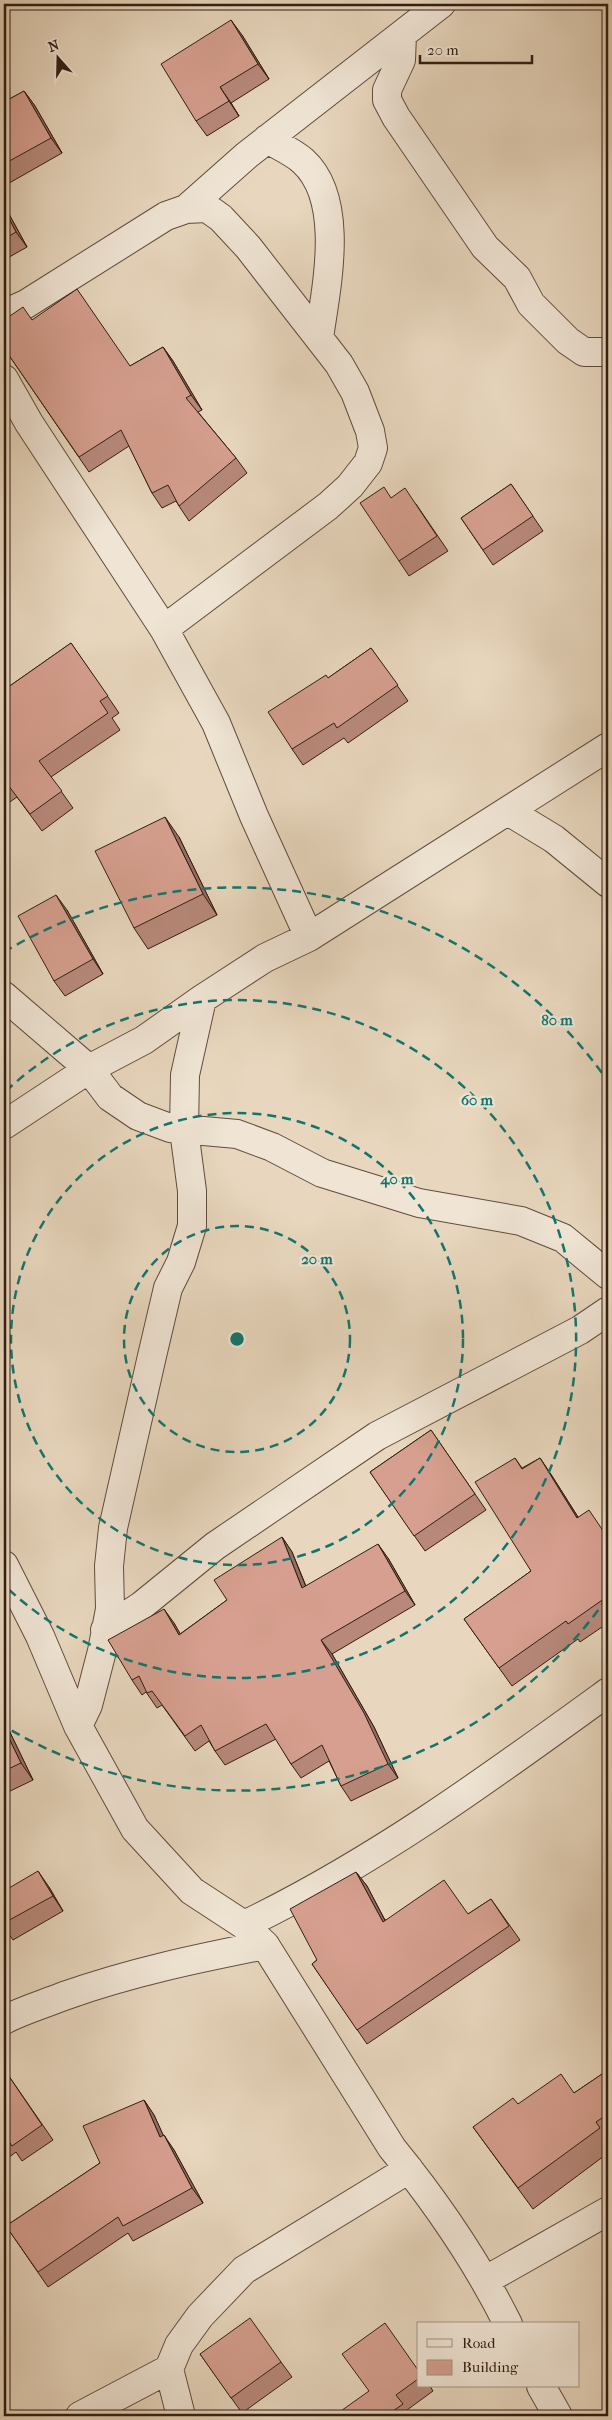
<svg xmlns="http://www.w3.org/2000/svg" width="612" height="2420" viewBox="0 0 612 2420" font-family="'IM FELL French Canon',serif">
	<rect width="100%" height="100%" fill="#e8d7be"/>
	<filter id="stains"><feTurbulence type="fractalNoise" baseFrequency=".004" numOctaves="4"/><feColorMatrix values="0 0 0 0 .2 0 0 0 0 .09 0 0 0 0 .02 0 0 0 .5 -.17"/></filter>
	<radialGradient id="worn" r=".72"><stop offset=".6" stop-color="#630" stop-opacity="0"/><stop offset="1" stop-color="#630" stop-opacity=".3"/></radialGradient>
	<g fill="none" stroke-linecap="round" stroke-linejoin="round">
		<defs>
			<path id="minor" d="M 402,35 L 401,60 L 387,90 L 387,100 L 396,117 L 485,247 L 517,278 L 531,304 L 568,341 L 584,352 L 608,352
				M 267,139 C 279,146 293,152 303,161 C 346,200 326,288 319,338
				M 186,209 L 247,155 L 441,4
				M 4,314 L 26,304 L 166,216 L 186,209 L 207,208 L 221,218 L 248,247 L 339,364 L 355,392 L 370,431 L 373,448 L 368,463 L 350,486 L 328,506 L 164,629
				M 4,379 L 29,423 L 164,629 L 216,723 L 254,816 L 309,937
				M 508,811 L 554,839 L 608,883
				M 4,996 L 89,1069 L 110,1097 L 138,1116 L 170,1128 L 237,1134 L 272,1147 L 322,1173 L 419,1203 L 521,1221 L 563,1238 L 608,1275
				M 4,1125 L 89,1069 L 144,1040 L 202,999 L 265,958 L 309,937 L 608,747
				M 4,1565 L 40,1636 L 78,1726 L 135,1829 L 192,1891 L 244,1925 L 265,1945 L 392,2148 C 436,2202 477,2262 508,2324
				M 105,1630 L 141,1606 L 215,1546 L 377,1436 L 580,1330 L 608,1311
				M 78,1726 L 88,1705 L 102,1651 L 110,1609 L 109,1566 L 113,1528 L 152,1356 L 168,1288 L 181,1262 L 192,1226 L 192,1191 L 184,1130 L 185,1075 L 202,999
				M 244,1925 C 375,1862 491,1777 608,1692
				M 4,2020 C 23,2010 44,2004 64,1996 C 132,1972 195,1959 265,1945
				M 486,2280 L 608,2211
				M 541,2386 L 558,2416
				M 80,2416 L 169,2369
				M 181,2416 L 169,2369 L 179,2345 L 200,2316 L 244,2270 L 409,2169"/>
		</defs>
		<use href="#minor" stroke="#5f4c3d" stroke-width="30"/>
		<use href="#minor" stroke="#f0e5d5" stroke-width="28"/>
	</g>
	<path fill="#b8897b" stroke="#311d12" d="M 242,35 L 269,79 L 231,103 L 239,116 L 207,136 L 196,121 Z
		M 24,91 L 35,106 L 62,153 L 4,186 L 4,102 Z
		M 4,205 L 27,247 L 4,260 Z
		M 32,320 L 130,366 L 163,347 L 173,361 L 202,410 L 198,412 L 236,458 L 247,473 L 189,521 L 179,506 L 176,501 L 162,508 L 152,493 L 129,446 L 89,472 L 4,348 Z
		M 511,484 L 543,531 L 493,565 L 461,518 Z
		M 391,498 L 416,504 L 448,551 L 409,576 L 399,561 Z
		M 71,643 L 119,713 L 112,718 L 120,730 L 51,777 L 73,808 L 42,831 L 17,797 L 4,806 L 4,690 Z
		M 371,648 L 408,701 L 348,743 L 344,738 L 303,765 L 292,749 L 328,678 Z
		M 179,837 L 217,915 L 148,949 L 134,928 Z
		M 67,910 L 103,974 L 65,996 L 54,981 Z
		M 431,1430 L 486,1510 L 425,1551 L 370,1472 Z
		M 515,1458 L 522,1468 L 540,1458 L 552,1476 L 578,1517 L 608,1537 L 608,1623 L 580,1642 L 578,1639 L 512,1686 L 464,1619 L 531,1571 Z
		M 282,1537 L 292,1552 L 306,1586 L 388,1558 L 415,1605 L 332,1654 L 374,1727 L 398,1778 L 351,1801 L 341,1786 L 329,1761 L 301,1778 L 291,1764 L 276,1739 L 225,1765 L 215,1751 L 209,1741 L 195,1751 L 162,1705 L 157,1708 L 146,1692 L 142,1695 L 132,1680 L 174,1623 L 180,1634 L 227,1600 Z
		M 4,1720 L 33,1780 L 4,1794 Z
		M 356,1872 L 367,1886 L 385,1920 L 468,1914 L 491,1899 L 520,1940 L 367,2044 L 312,1964 L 317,1960 Z
		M 49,1887 L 63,1911 L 13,1940 L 4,1927 L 4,1891 Z
		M 4,2069 L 53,2140 L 22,2161 L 16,2152 L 4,2161 Z
		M 608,2070 L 608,2153 L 533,2209 L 473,2127 L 518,2104 L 574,2093 Z
		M 144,2100 L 154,2115 L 163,2135 L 174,2150 L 203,2203 L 133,2241 L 128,2233 L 48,2287 L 6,2226 L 100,2163 Z
		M 200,2354 L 281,2362 L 292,2377 L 242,2413 Z
		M 418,2370 L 418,2386 L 430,2386 L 433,2391 L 407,2410 L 411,2416 L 340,2416 Z"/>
	<path fill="#966f64" stroke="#311d12" d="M 231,20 L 242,35 L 269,79 L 258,64 Z
		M 220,87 L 231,103 L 239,116 L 229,101 Z
		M 24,91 L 35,106 L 62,153 L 51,138 Z
		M 4,205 L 27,247 L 16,232 L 4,209 Z
		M 163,347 L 173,361 L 202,410 L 191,395 Z
		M 165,817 L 179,837 L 217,915 L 203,894 Z
		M 56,895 L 67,910 L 103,974 L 93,959 Z
		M 540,1458 L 552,1476 L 590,1536 L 577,1518 Z
		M 282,1537 L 292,1552 L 312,1602 L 302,1588 Z
		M 378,1544 L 388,1558 L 415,1605 L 405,1591 Z
		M 164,1609 L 174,1623 L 189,1649 L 179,1635 Z
		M 321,1640 L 332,1654 L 374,1727 L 398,1778 L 388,1764 Z
		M 4,1720 L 33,1780 L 21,1763 L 4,1728 Z
		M 38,1871 L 49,1887 L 63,1911 L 53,1896 Z
		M 356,1872 L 367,1886 L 393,1936 L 383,1922 Z
		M 144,2100 L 154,2115 L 171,2152 L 160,2137 Z
		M 164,2135 L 174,2150 L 203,2203 L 192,2188 Z"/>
	<path fill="#d69f8f" stroke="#311d12" d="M 231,20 L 258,64 L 220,87 L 229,101 L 196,121 L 161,64 Z
		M 24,91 L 51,138 L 4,164 L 4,102 Z
		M 4,209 L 16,232 L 4,239 Z
		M 77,289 L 130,366 L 163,347 L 191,395 L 186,398 L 236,458 L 179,506 L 168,485 L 152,493 L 121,430 L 79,457 L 4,348 L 4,320 L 23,307 L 32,320 Z
		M 511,484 L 533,516 L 483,550 L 461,518 Z
		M 384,487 L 391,498 L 405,488 L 437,536 L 399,561 L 360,503 Z
		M 71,643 L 108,696 L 100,701 L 108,713 L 39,761 L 62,791 L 30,814 L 5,781 L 4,782 L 4,690 Z
		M 371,648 L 398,685 L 337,728 L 334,723 L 292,749 L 268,712 L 326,675 L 328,678 Z
		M 165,817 L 203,894 L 134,928 L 95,851 Z
		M 56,895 L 93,959 L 54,981 L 18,916 Z
		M 431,1430 L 475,1494 L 414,1536 L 370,1472 Z
		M 515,1458 L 522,1469 L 540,1458 L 577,1518 L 589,1510 L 608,1538 L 608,1596 L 568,1624 L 566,1621 L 499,1668 L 464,1619 L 531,1571 L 475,1482 Z
		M 282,1537 L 302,1588 L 378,1544 L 405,1591 L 321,1640 L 364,1713 L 388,1764 L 341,1786 L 322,1745 L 291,1764 L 266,1724 L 215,1751 L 201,1725 L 185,1736 L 152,1691 L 147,1693 L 139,1676 L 132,1680 L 108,1640 L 164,1609 L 179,1635 L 227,1600 L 214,1580 Z
		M 4,1728 L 21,1763 L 4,1771 Z
		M 38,1871 L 53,1896 L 4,1923 L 4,1891 Z
		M 356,1872 L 383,1922 L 444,1880 L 468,1914 L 491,1899 L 509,1926 L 357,2030 L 312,1964 L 317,1960 L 290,1909 Z
		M 4,2069 L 42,2125 L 12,2146 L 6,2137 L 4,2138 Z
		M 608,2070 L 608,2114 L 596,2122 L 600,2128 L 518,2188 L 473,2127 L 513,2098 L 518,2104 L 561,2074 L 574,2093 Z
		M 144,2100 L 160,2137 L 164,2135 L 192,2188 L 123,2226 L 118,2217 L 38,2272 L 6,2226 L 100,2163 L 83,2126 Z
		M 250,2318 L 281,2362 L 231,2398 L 200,2354 Z
		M 385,2323 L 418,2370 L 418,2379 L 396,2395 L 403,2404 L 386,2416 L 340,2416 L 338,2413 L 369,2391 L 342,2354 Z"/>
	<g fill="none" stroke="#0f766e" stroke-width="2.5" stroke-dasharray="9 6">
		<circle cx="237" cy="1339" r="113"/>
		<circle cx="237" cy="1339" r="226"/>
		<path d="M6 1091A339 339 0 1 1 6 1587"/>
		<path d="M607 1598A452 452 0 0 1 4 1726M4 952A452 452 0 0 1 607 1080"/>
	</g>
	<circle cx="237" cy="1339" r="8" fill="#0f766e" stroke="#f0e5d5" stroke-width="2.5"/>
	<g font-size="15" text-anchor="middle" font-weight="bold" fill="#0f766e" stroke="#f0e5d5" stroke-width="4.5" stroke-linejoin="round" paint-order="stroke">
		<text x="557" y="1025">80 m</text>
		<text x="477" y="1105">60 m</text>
		<text x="397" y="1184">40 m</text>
		<text x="317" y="1264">20 m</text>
	</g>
	<rect width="612" height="2420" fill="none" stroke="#e8d7be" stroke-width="20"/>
	<rect x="5" y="5" width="602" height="2410" fill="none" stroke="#311d12" stroke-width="2.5"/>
	<rect x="10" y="10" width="592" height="2400" fill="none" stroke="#311d12"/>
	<rect x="417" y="2322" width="162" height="65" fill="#f0e5d5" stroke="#a49587"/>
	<rect x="427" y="2339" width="25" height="8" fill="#f0e5d5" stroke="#a49587"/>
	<text x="462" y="2348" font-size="15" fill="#311d12">Road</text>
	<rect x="427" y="2360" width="25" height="15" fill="#d69f8f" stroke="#a49587"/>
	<text x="462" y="2372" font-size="15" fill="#311d12">Building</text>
	<g transform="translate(58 58) rotate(340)" stroke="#f0e5d5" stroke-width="4" paint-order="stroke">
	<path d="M0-4L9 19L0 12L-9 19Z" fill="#311d12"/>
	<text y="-8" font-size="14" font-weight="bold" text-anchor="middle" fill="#311d12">N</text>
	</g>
	<path d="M420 55v8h112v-8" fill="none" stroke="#311d12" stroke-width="2.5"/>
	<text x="427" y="55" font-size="15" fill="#311d12" stroke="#f0e5d5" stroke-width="4" paint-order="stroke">20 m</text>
	<rect width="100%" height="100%" filter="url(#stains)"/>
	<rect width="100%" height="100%" fill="url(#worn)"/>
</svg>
